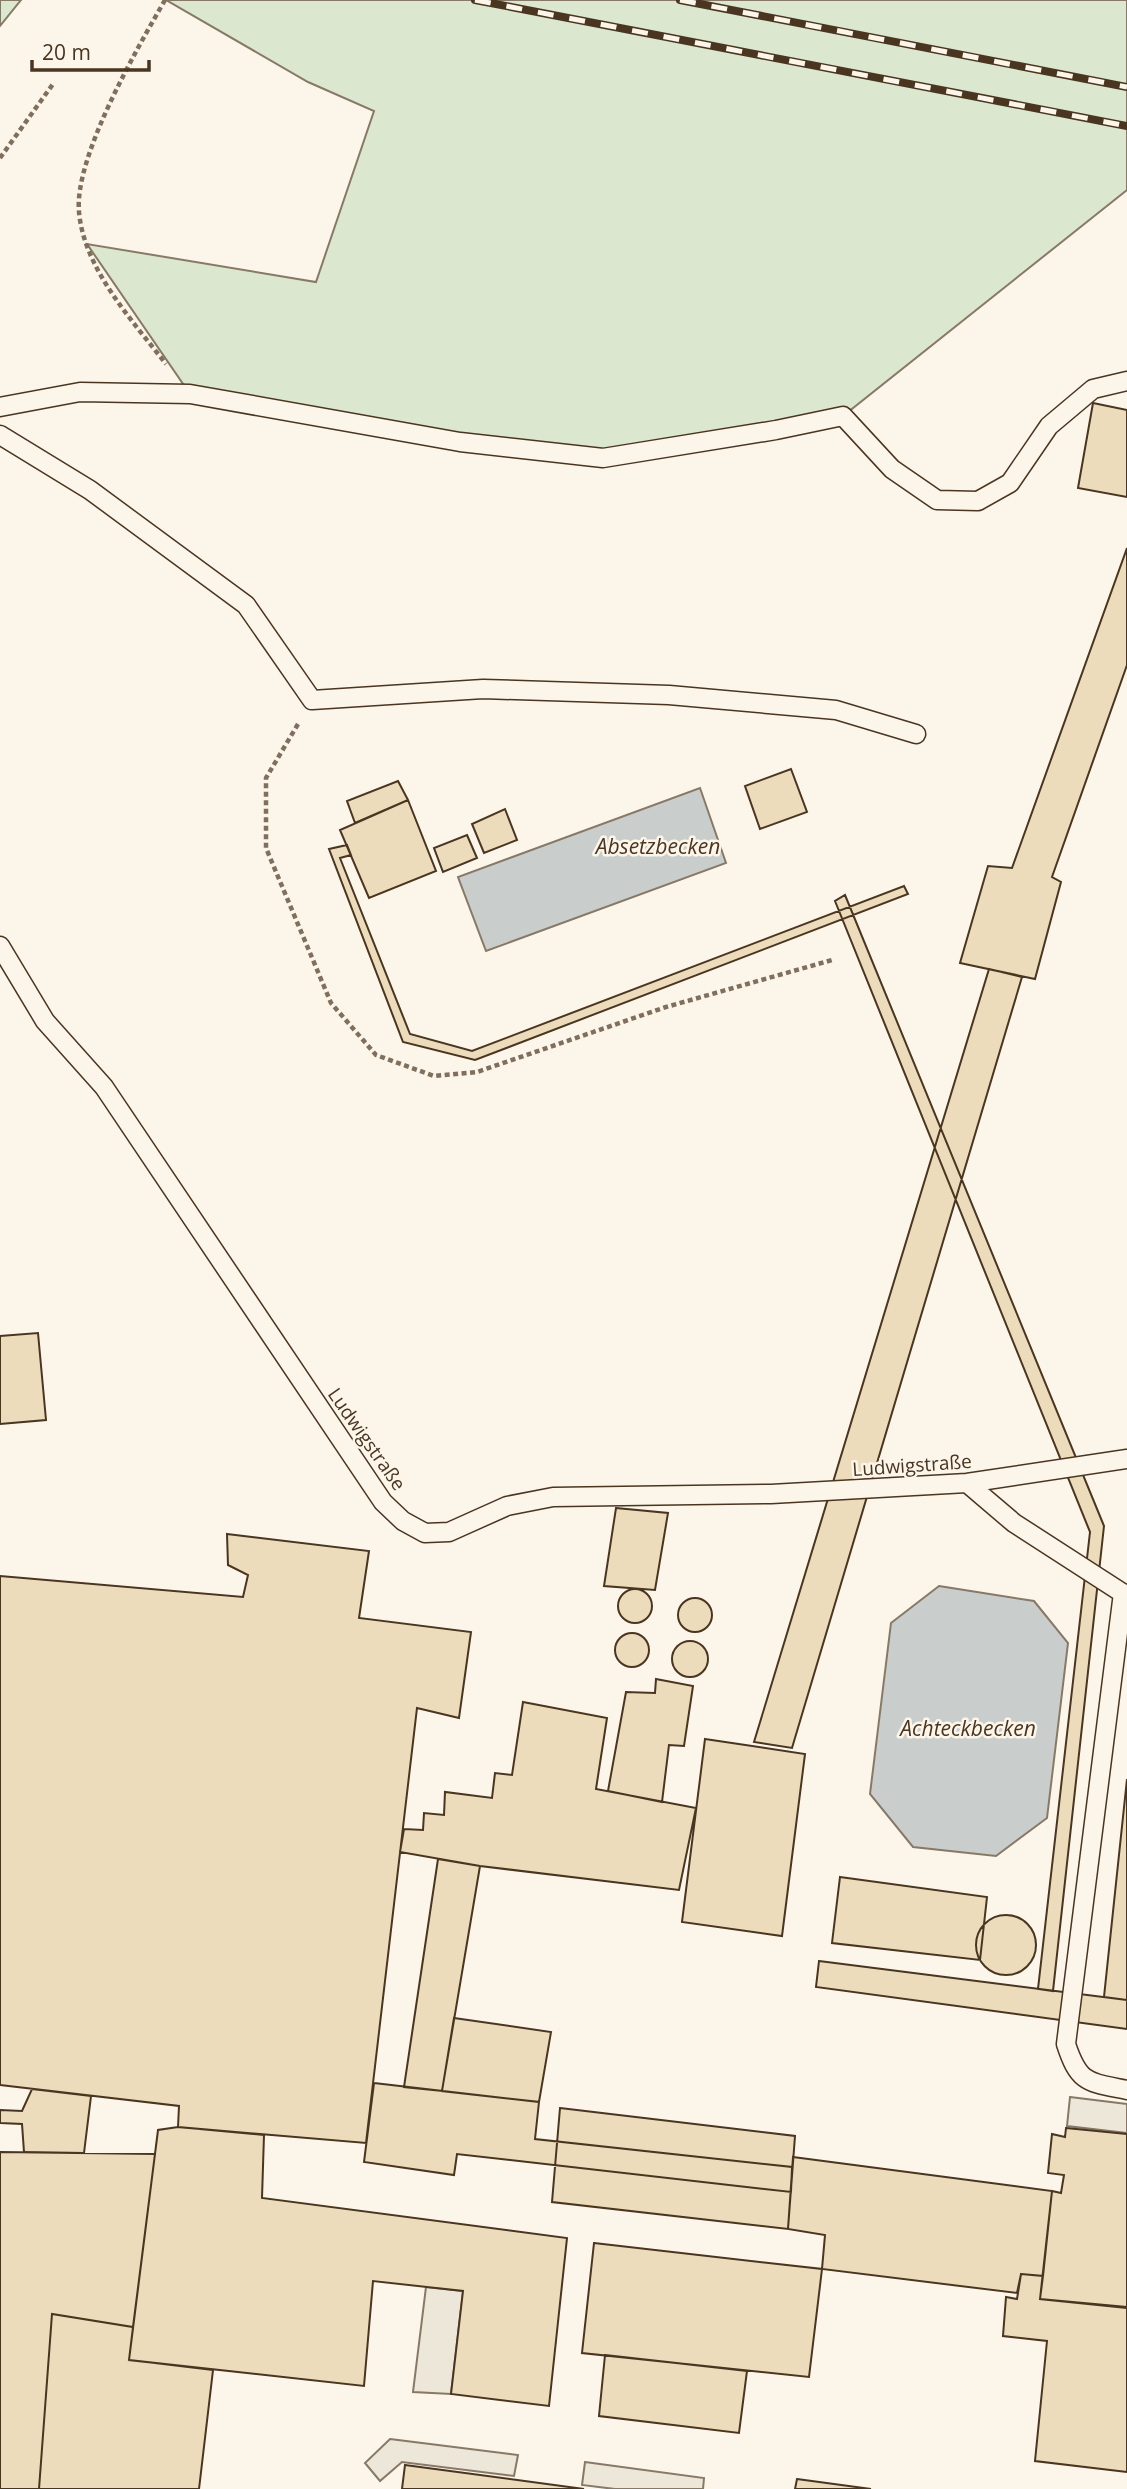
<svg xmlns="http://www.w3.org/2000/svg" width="1127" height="2489" viewBox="0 0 1127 2489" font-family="'Open Sans',sans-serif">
	<rect width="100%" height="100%" fill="#fbf6e9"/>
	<path fill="#dce7d0" stroke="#887966" stroke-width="2" d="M 0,0 L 21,0 L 0,26 Z
		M 166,0 L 1127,0 L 1127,190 L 843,416 L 603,458 L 190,394 L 87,244 L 316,282 L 374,111 L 308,82 Z"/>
	<path fill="#ede7d9" stroke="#887966" stroke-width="2" d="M 1070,2097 L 1127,2104 L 1127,2133 L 1067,2126 Z
		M 426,2287 L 463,2291 L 451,2394 L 413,2392 Z
		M 390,2439 L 518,2455 L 514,2476 L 402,2462 L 380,2481 L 365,2463 Z
		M 585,2462 L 704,2478 L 703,2489 L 615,2489 L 582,2485 Z"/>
	<path fill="#c9cecd" stroke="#887966" stroke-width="2" d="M 700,788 L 726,863 L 486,951 L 458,877 Z
		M 939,1586 L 1034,1601 L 1068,1643 L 1047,1818 L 996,1856 L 913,1847 L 870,1794 L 891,1623 Z"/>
	<path fill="#ecdcbc" stroke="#4a3520" stroke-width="2" d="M 1093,403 L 1127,410 L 1127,497 L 1078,488 Z
		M 1127,548 L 1127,665 L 1052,877 L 1061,882 L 1035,979 L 960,963 L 988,866 L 1012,868 Z
		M 791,769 L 807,812 L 760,829 L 745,786 Z
		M 398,781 L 408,800 L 355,823 L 347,801 Z
		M 408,800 L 436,871 L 369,898 L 340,830 Z
		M 505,809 L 517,840 L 484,853 L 472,824 Z
		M 467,835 L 477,858 L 443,872 L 434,848 Z
		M 347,845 L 351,855 L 340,858 L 410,1034 L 472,1051 L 904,886 L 908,894 L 475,1060 L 403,1042 L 329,849 Z
		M 845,895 L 1104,1526 L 1053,1991 L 1038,1989 L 1090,1532 L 835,901 Z
		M 989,969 L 1022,977 L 792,1748 L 754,1742 Z
		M 38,1333 L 46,1420 L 0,1424 L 0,1336 Z
		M 616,1508 L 668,1513 L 655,1590 L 604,1586 Z
		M 227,1534 L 369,1551 L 359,1618 L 471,1632 L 459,1718 L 417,1708 L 366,2143 L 178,2127 L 179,2106 L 0,2085 L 0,1576 L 243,1597 L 248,1575 L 228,1565 Z
		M618 1606a17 17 0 1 1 34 0a17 17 0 1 1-34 0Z
		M678 1615a17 17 0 1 1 34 0a17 17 0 1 1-34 0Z
		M615 1650a17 17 0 1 1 34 0a17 17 0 1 1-34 0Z
		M672 1659a18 18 0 1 1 36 0a18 18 0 1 1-36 0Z
		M 656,1679 L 693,1686 L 684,1746 L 669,1745 L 662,1802 L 608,1791 L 626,1692 L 655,1693 Z
		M 523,1702 L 607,1718 L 596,1789 L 696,1808 L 679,1890 L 480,1866 L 400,1852 L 404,1829 L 423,1830 L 424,1813 L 444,1815 L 445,1792 L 492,1798 L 495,1773 L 512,1775 Z
		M 705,1739 L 805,1754 L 782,1936 L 682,1922 Z
		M 1127,1779 L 1127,2000 L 1104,1997 Z
		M 438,1859 L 480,1866 L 442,2091 L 404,2087 Z
		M 840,1877 L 987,1897 L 980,1960 L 832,1943 Z
		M976 1945a30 30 0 1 1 60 0a30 30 0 1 1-60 0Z
		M 819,1961 L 1127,2000 L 1127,2029 L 816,1987 Z
		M 454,2018 L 551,2032 L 539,2102 L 442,2091 Z
		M 374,2083 L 539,2102 L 535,2139 L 792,2167 L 791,2192 L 457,2154 L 454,2175 L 364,2162 Z
		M 32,2089 L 91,2096 L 84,2153 L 24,2152 L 22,2124 L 0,2123 L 0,2110 L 22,2111 Z
		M 560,2108 L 795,2136 L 788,2229 L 552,2202 Z
		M 178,2127 L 264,2135 L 262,2198 L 567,2238 L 549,2406 L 451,2394 L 463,2291 L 373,2281 L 364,2386 L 129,2360 L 158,2130 Z
		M 1066,2128 L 1127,2134 L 1127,2307 L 1040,2299 L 1052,2191 L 1061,2193 L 1064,2175 L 1048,2173 L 1052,2134 L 1065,2137 Z
		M 0,2152 L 155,2154 L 133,2327 L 52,2314 L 39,2489 L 0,2489 Z
		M 793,2157 L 1052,2191 L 1043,2276 L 1021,2274 L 1017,2293 L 822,2269 L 825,2235 L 788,2229 Z
		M 594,2243 L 822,2269 L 809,2377 L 582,2353 Z
		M 1021,2274 L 1043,2276 L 1040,2299 L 1127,2308 L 1127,2472 L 1035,2461 L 1047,2341 L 1003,2336 L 1006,2297 L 1017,2299 Z
		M 52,2314 L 133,2327 L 129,2360 L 213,2370 L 199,2489 L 39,2489 Z
		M 605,2355 L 747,2371 L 739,2433 L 599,2416 Z
		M 405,2465 L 584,2489 L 402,2489 Z
		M 797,2479 L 871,2489 L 795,2489 Z"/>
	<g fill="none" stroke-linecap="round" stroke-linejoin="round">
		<defs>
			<path id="service" d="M 0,407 L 80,392 L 190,394 L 460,442 L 603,458 L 776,430 L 843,416 L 892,469 L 937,500 L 978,501 L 1010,483 L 1049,426 L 1093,389 L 1127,381
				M 0,435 L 90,490 L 246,605 L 312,700 L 483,689 L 669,695 L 836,710 L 916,734
				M 0,946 L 45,1021 L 104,1087 L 383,1502 L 403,1521 L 425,1533 L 449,1532 L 507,1506 L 553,1497 L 771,1494 L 967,1483 L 1127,1459
				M 967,1483 L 1014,1523 L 1127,1596
				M 1123,1593 L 1066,2044 C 1079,2084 1088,2082 1127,2090"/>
		</defs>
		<use href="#service" stroke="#4a3520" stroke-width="21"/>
		<path stroke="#7f6f5c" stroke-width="4.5" stroke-dasharray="5 3.5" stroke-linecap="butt" d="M 165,0 C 137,49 74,157 79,212 C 84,269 132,320 166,364
			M 0,158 L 53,84
			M 298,724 L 266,778 L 266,848 L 331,1003 L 376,1055 L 434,1076 L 477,1072 L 666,1007 L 832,960"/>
		<use href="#service" stroke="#fbf6e9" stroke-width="18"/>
		<defs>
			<path id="rail" d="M 475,0 L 1127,126
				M 680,0 L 1127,87"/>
		</defs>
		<use href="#rail" stroke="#4a3520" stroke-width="8"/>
		<use href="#rail" stroke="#fbf6e9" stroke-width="5" stroke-dasharray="16" stroke-linecap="butt"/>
	</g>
	<g text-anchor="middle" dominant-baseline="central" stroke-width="5" stroke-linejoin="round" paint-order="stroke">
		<g font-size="19" fill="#4a3520" stroke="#fbf6e9">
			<text transform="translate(367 1439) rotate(55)">Ludwigstraße</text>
			<text transform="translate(912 1465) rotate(-4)">Ludwigstraße</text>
		</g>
		<g font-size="21" font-style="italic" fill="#4a3520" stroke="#fbf6e9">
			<text x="658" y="846">Absetzbecken</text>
			<text x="968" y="1728">Achteckbecken</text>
		</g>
	</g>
	<path d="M32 60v10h117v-10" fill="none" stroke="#4a3520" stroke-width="3.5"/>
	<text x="42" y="60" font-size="21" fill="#4a3520" stroke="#fbf6e9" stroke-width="5" paint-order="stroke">20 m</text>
</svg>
